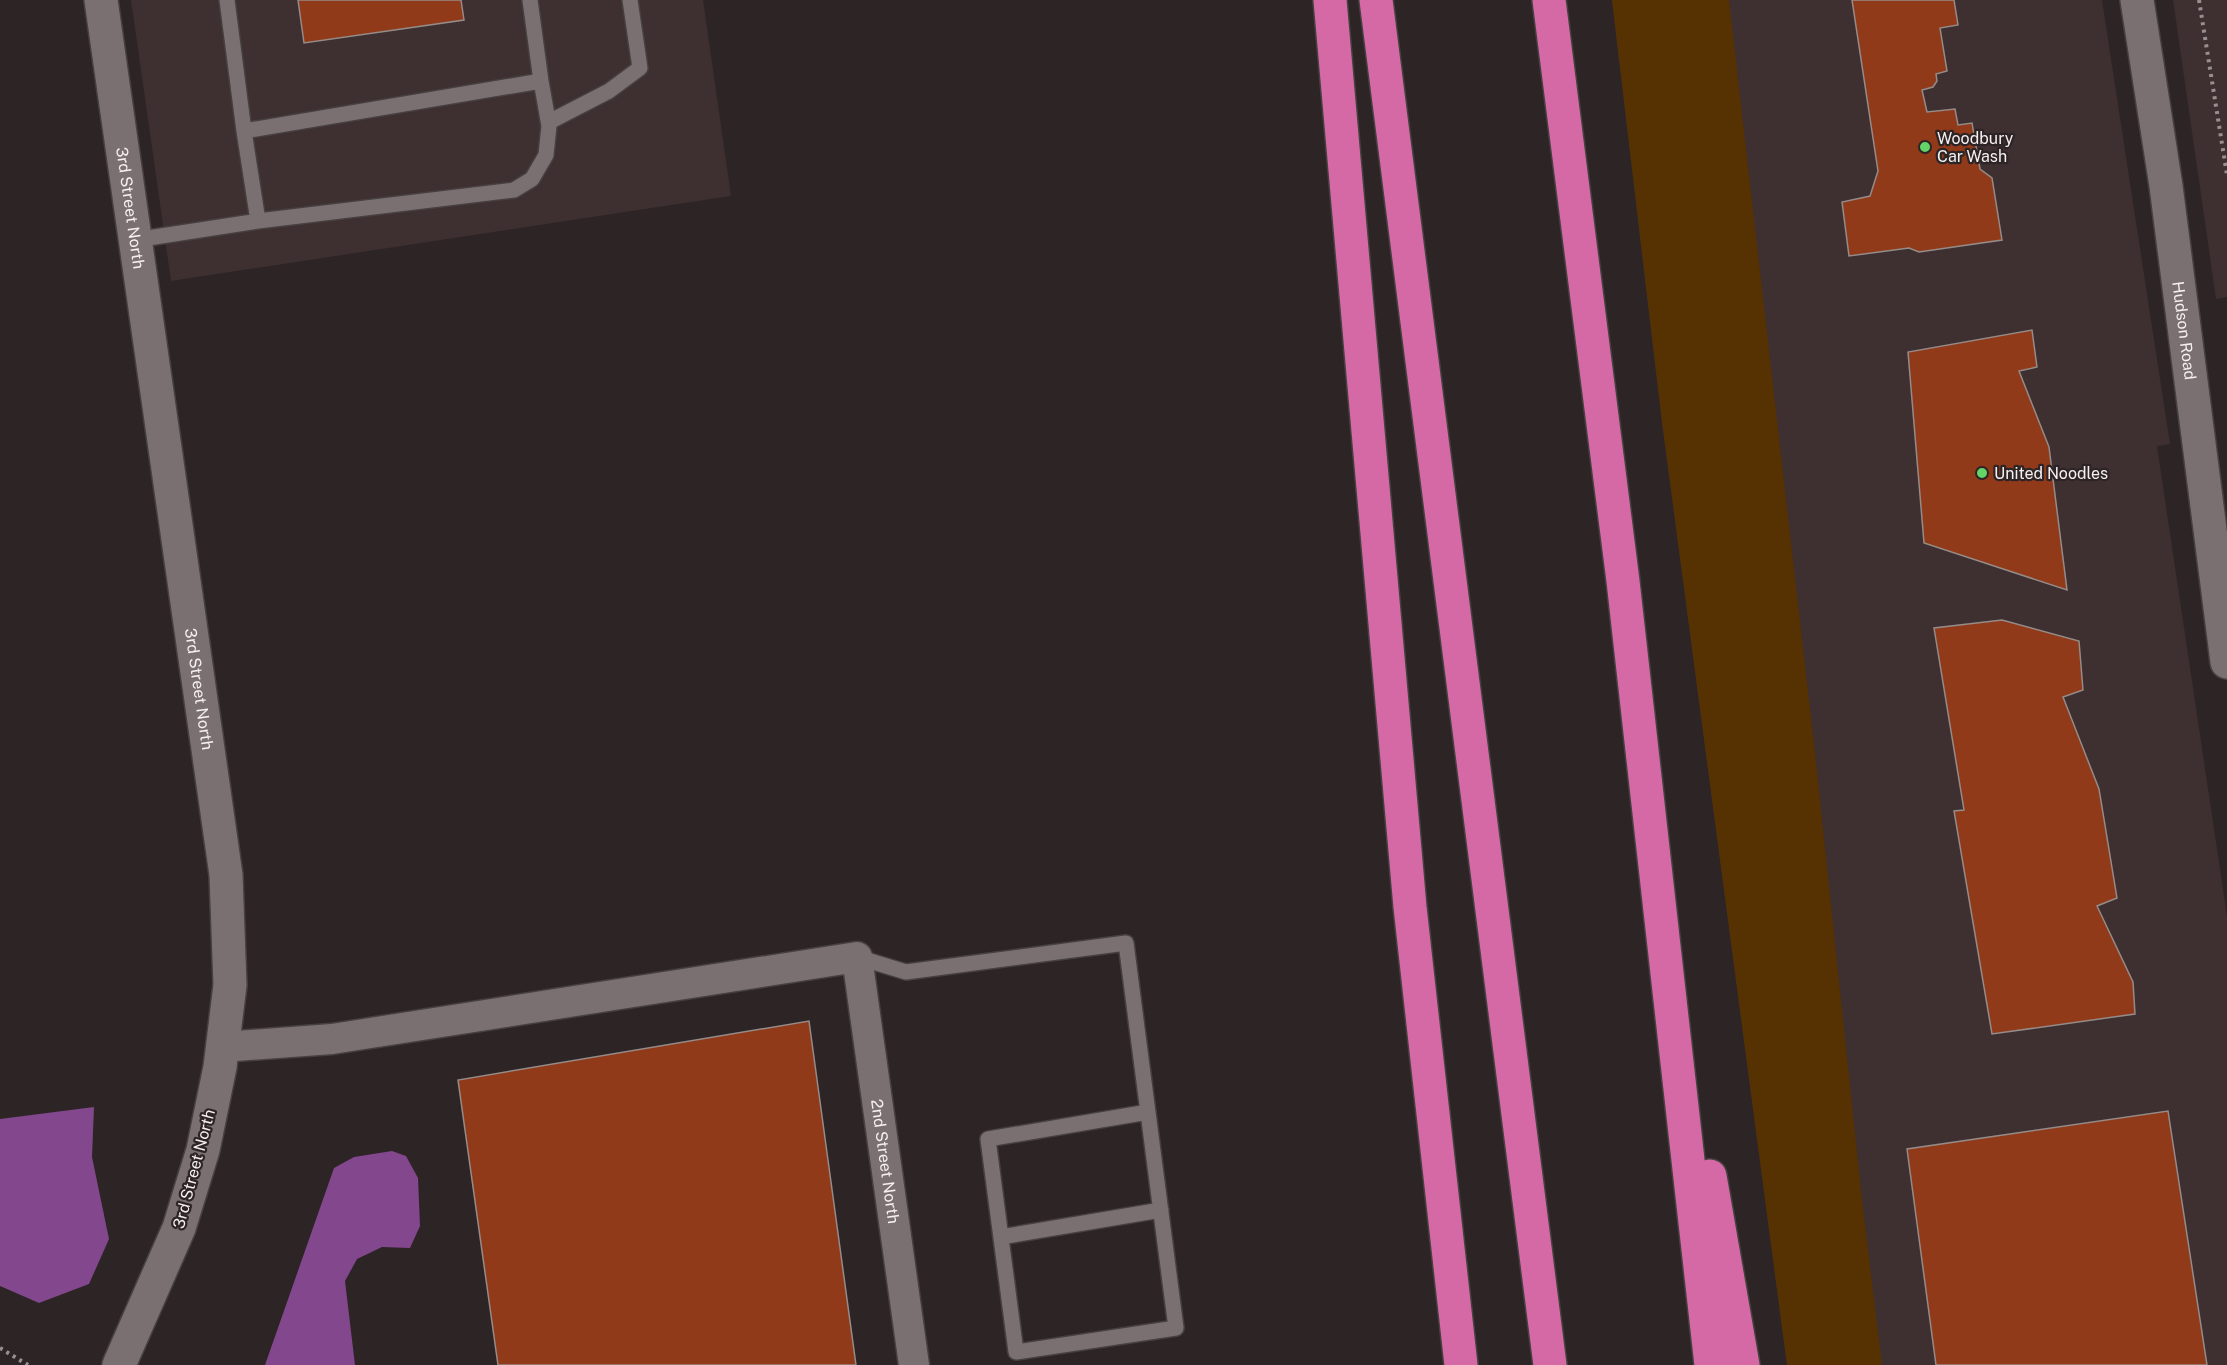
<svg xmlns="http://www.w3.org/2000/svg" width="2227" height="1365" viewBox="0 0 2227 1365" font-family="'Public Sans',sans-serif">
	<rect width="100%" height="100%" fill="#2d2425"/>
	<path fill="#3e2f30" d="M 131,0 L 703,0 L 731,196 L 171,281 Z
		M 1612,0 L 2102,0 L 2170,444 L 2157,446 L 2227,916 L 2227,1365 L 1787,1365 L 1662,422 Z
		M 2173,0 L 2227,0 L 2227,297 L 2216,299 Z"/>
	<path fill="#563203" d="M 1612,0 L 1729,0 L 1815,753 L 1862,1200 L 1882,1365 L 1787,1365 L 1662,422 Z"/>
	<path fill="#82478d" d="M 94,1107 L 92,1157 L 109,1239 L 89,1284 L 39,1303 L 0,1286 L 0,1119 Z
		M 392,1151 L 406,1156 L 418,1178 L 420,1226 L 410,1248 L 382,1247 L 357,1259 L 345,1281 L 355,1365 L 265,1365 L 334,1168 L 354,1157 Z"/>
	<path fill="#913a1a" stroke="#958b88" stroke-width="1.5" d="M 298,0 L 461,0 L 464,20 L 304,43 Z
		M 1852,0 L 1954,0 L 1958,25 L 1940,28 L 1947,71 L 1936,74 L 1937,81 L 1933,87 L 1922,90 L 1927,112 L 1955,109 L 1958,125 L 1972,123 L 1980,169 L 1992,178 L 2002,240 L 1919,252 L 1909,248 L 1849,256 L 1842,202 L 1870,196 L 1878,171 Z
		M 2032,330 L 2037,367 L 2019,371 L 2049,447 L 2067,590 L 1924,543 L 1908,352 Z
		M 2002,620 L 2079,641 L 2083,690 L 2063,697 L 2099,789 L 2117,898 L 2097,906 L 2133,982 L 2135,1014 L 1992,1034 L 1954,811 L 1964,810 L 1934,628 Z
		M 809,1021 L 856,1365 L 498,1365 L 458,1080 Z
		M 2168,1111 L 2207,1365 L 1936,1365 L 1907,1149 Z"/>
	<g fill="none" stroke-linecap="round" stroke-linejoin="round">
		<defs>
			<path id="service" d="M 227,0 L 244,131
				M 549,122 L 609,91 L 640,68 L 630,0
				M 258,221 L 514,190 L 532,179 L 546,155 L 549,126 L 541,81
				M 135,240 L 258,221 L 244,131 L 541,81 L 530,0
				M 857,957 L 906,972 L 1126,943 L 1176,1328 L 1016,1352 L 988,1139 L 1148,1112
				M 1001,1237 L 1161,1210"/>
			<g id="minor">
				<path id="s1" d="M 222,1047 L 332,1039 L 857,957 L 914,1365"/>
			</g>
			<g id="tertiary">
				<path id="s2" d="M 101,0 L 226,875 L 230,985 L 220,1067 L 203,1150 L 179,1228 L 119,1365"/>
				<path id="s3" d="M 2137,0 L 2166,186 L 2227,662"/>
			</g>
			<path id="motorway" d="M 1330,0 L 1410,907 L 1461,1365
				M 1376,0 L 1550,1365
				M 1549,0 L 1623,581 L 1711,1365
				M 1710,1176 L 1743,1365"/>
		</defs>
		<use href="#service" stroke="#464040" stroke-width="18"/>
		<use href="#minor" stroke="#464040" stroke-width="33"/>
		<use href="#tertiary" stroke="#464040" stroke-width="36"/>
		<use href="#motorway" stroke="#464040" stroke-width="36"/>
		<path stroke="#978f90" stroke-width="4" stroke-dasharray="3 4.5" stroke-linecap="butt" d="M 2199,0 L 2227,175
			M 0,1348 L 28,1365"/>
		<use href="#service" stroke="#7a7071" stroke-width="15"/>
		<use href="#minor" stroke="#7a7071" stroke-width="30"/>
		<use href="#tertiary" stroke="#7a7071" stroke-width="33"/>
		<use href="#motorway" stroke="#d469a5" stroke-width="33"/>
	</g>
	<g fill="#64d468" stroke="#2d2425" stroke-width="2">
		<circle cx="1925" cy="147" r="6"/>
		<circle cx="1982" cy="473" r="6"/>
	</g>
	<g text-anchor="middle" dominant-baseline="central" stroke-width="4.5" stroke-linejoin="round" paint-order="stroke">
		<g font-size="16" fill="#f5eff0" stroke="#2d2425" text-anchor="start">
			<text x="1937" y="138">Woodbury<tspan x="1937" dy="18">Car Wash</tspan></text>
			<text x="1994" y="473">United Noodles</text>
		</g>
		<g font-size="16" fill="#f5eff0" stroke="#2d2425">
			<text stroke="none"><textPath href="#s2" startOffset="210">3rd Street North</textPath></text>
			<text stroke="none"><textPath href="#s3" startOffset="334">Hudson Road</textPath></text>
			<text stroke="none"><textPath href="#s2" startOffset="696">3rd Street North</textPath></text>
			<text stroke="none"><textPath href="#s1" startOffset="848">2nd Street North</textPath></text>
			<text transform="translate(194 1169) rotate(-75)">3rd Street North</text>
		</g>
	</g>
</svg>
